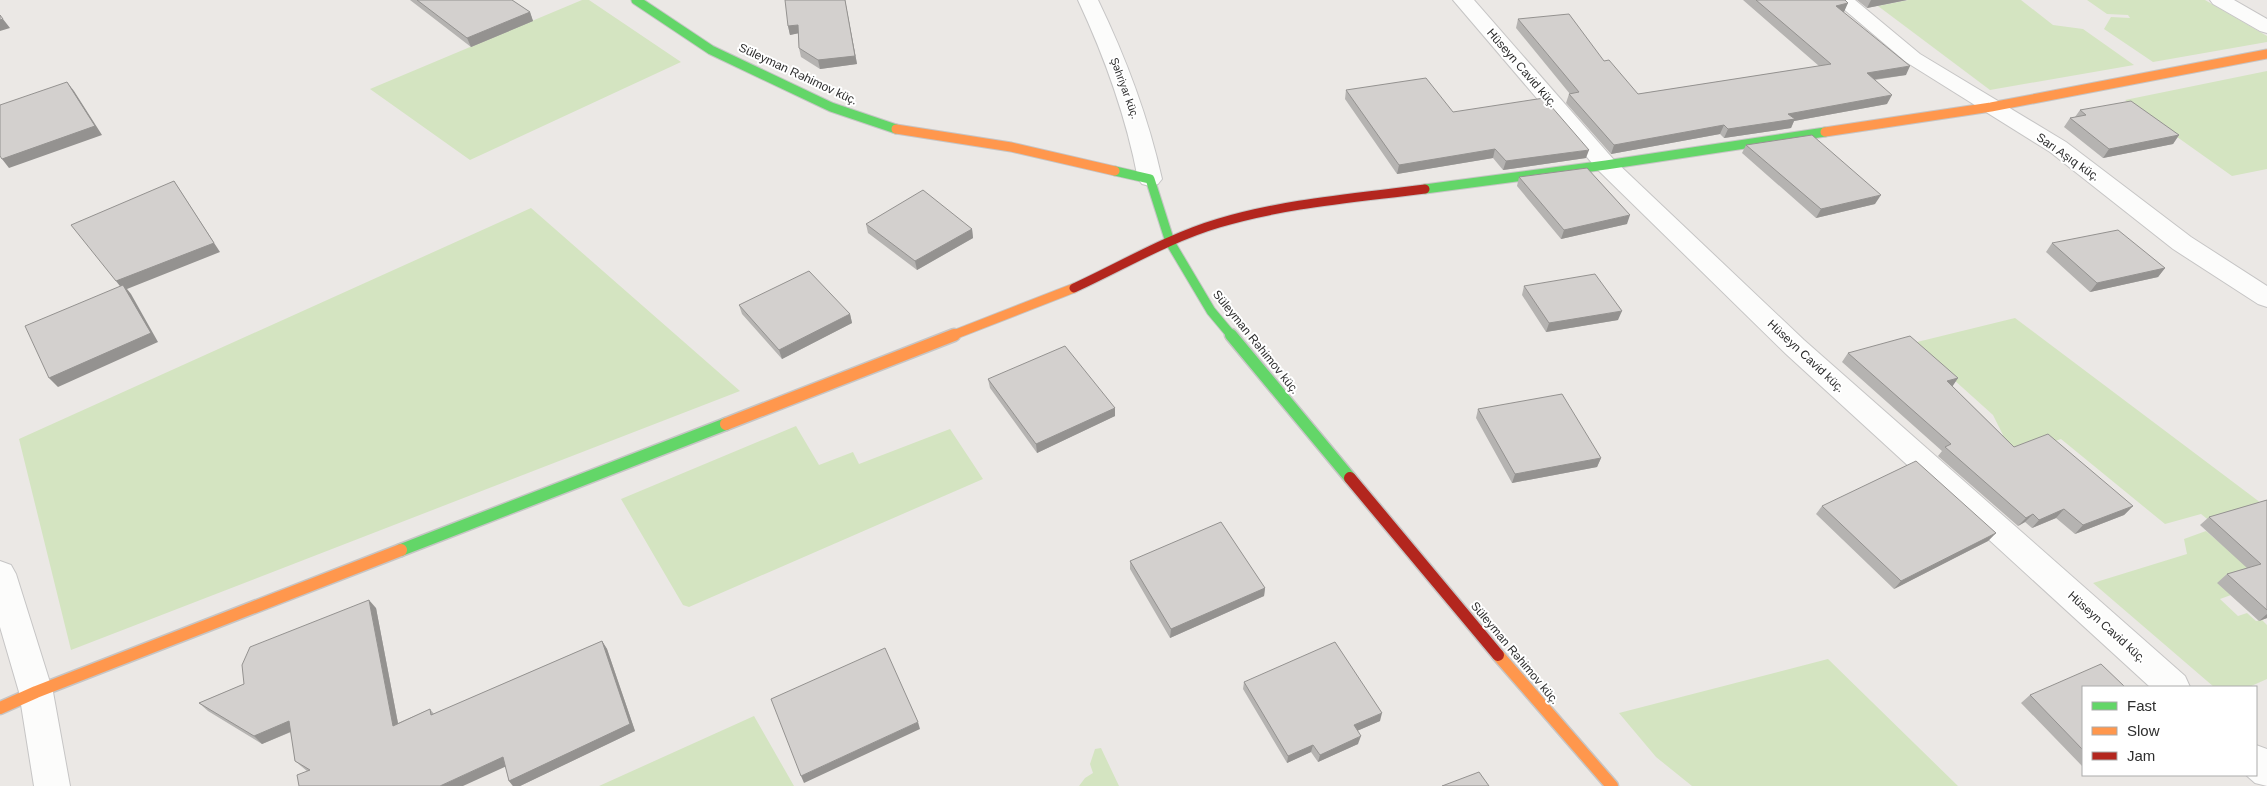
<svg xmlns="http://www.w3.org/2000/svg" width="2267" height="786" viewBox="0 0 2267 786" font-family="Arial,sans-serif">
	<rect width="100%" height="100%" fill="#ebe8e5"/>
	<path fill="#d4e4c1" d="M 582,0 L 589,0 L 681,62 L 470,160 L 370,89 Z
		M 1908,0 L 2021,0 L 2053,25 L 2083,29 L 2134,65 L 1990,90 L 1878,6 Z
		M 2087,0 L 2205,0 L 2267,36 L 2267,42 L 2153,62 L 2104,29 L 2111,17 L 2130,18 L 2128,15 L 2107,14 Z
		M 2267,71 L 2267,169 L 2232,176 L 2125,100 Z
		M 531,208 L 740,391 L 71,650 L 19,439 Z
		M 2015,318 L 2265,506 L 2211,522 L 2201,514 L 2165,524 L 2061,439 L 1965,471 L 1946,454 L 2003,435 L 1993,415 L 1913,343 Z
		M 796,426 L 819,465 L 853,452 L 859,464 L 950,429 L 983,479 L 689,607 L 683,605 L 621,499 Z
		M 2206,531 L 2239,559 L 2267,567 L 2218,583 L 2231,595 L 2220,599 L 2238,616 L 2247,613 L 2256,621 L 2262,620 L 2267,625 L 2267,679 L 2249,687 L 2214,687 L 2093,583 L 2187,554 L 2184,539 Z
		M 1828,659 L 1958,786 L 1692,786 L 1656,757 L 1619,713 Z
		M 754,716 L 794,786 L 599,786 Z
		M 1101,748 L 1119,786 L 1079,786 L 1085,778 L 1093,773 L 1090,764 L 1095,749 Z"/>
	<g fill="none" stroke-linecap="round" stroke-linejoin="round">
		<defs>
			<path id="street" d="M 1078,0 L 1098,0 C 1126,58 1148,116 1162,179 L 1158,184 L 1150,186 L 1142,184 L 1138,179 C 1126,116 1105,58 1078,0 Z
				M 1453,0 L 1474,0 L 1614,160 L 1804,340 L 2185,676 L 2190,687 L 2150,687 L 1786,354 L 1598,170 Z
				M 1833,0 L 1855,0 L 1920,54 L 2066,142 L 2191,237 L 2267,286 L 2267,307 L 2258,304 L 2173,249 L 2050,152 L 1906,62 Z
				M 2210,0 L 2234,0 L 2267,19 L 2267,33 L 2260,31 L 2213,4 Z
				M 0,561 L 11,565 L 16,574 L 53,692 L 70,786 L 34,786 L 19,692 L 0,627 Z
				M 2256,745 L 2267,749 L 2267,786 L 2255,783 L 2246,775 L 2256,775 Z"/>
			<path id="fast-far1" d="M 636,0 L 711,50 L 831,107 L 896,129
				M 1115,171 L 1150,179 L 1170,242 L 1211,311 L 1232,336
				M 1425,189 L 1606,165 L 1825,132"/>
			<path id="fast" d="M 1231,335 L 1350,478
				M 401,550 L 726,424"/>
			<path id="slow-far1" d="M 896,129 L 1011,147 L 1115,171
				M 1825,132 L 1991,107 L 2267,54
				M 951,336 L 1074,288"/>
			<path id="slow" d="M 726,424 L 954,335
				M 1498,655 L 1612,786
				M 0,708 L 36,692 L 401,550"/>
			<path id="jam-far1" d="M 1074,288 C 1122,266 1168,238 1219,223 C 1286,203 1356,198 1425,189"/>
			<path id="jam" d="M 1350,478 L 1498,655"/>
		</defs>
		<use href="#street" stroke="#c6c5c5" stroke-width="2"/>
		<use href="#fast-far1" stroke="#c6c5c5" stroke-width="11"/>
		<use href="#fast" stroke="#c6c5c5" stroke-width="15"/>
		<use href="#slow-far1" stroke="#c6c5c5" stroke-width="11"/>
		<use href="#slow" stroke="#c6c5c5" stroke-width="15"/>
		<use href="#jam-far1" stroke="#c6c5c5" stroke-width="11"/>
		<use href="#jam" stroke="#c6c5c5" stroke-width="15"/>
		<use href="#street" fill="#fcfcfb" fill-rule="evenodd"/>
		<use href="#fast-far1" stroke="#63d668" stroke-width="9"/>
		<use href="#fast" stroke="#63d668" stroke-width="12"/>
		<use href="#slow-far1" stroke="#ff974d" stroke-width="9"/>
		<use href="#slow" stroke="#ff974d" stroke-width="12"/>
		<use href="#jam-far1" stroke="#b3261e" stroke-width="9"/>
		<use href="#jam" stroke="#b3261e" stroke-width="12"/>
	</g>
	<path fill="#b5b3b1" d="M 410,0 L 512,0 L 530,12 L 533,21 L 471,47 Z
		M 845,0 L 857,64 L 820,69 L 801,57 L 799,48 L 798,33 L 790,35 L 788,26 Z
		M 1743,0 L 1845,0 L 1844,12 L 1843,12 L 1906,75 L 1875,80 L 1887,104 L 1794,121 L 1791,128 L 1724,138 L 1720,134 L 1611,154 L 1566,103 L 1569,94 L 1570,94 L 1516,28 L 1518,19 L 1604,61 L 1638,94 L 1819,66 Z
		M 1857,0 L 1907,0 L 1867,8 Z
		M 1346,90 L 1453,112 L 1586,158 L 1503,170 L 1493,158 L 1397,174 L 1345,99 Z
		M 2080,110 L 2179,135 L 2173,144 L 2103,158 L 2064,127 L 2070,118 L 2075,117 Z
		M 1746,145 L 1875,204 L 1816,218 L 1742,153 Z
		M 1519,177 L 1627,224 L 1561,239 L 1517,186 Z
		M 866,224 L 972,229 L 973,238 L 917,270 L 868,233 Z
		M 2052,243 L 2165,268 L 2158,277 L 2090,292 L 2046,252 Z
		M 1524,286 L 1618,320 L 1546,332 L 1522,295 Z
		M 739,305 L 850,314 L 852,323 L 782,359 L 742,314 Z
		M 1848,353 L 1958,378 L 1952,386 L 2014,447 L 2133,506 L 2124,515 L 2075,534 L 2056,518 L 2032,528 L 2025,522 L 2018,526 L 1938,456 L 1942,451 L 1842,362 Z
		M 988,379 L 1115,408 L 1115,416 L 1037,453 L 990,388 Z
		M 1478,409 L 1601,458 L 1597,467 L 1512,483 L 1476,418 Z
		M 2267,500 L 2267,618 L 2259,621 L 2217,583 L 2227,574 L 2247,568 L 2200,525 L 2209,517 Z
		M 1822,506 L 1996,533 L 1988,541 L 1894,589 L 1816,514 Z
		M 1130,561 L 1265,588 L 1264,596 L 1170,638 L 1130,569 Z
		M 376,608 L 398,723 L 430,709 L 434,714 L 602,641 L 607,649 L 635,731 L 520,786 L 513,786 L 509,781 L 505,766 L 307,771 L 295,761 L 291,732 L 262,744 L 208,711 L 199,703 L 244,684 Z
		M 1244,682 L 1380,721 L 1357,731 L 1358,744 L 1318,762 L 1311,752 L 1287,763 L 1243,689 Z
		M 2083,687 L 2083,767 L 2021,703 L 2030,695 Z"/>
	<path fill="#949290" d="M 845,0 L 857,64 L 820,69 L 818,60 Z
		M 1871,0 L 1907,0 L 1867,8 Z
		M 1848,3 L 1844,12 L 1831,15 L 1836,6 Z
		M 530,12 L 533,21 L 471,47 L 467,38 Z
		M 3,19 L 10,28 L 0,31 L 0,20 Z
		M 798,25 L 800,33 L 790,35 L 788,26 Z
		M 1910,66 L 1906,75 L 1862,81 L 1867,73 Z
		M 67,82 L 74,91 L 102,135 L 9,168 L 2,159 Z
		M 1892,95 L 1887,104 L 1794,121 L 1791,128 L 1724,138 L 1728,129 L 1788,114 Z
		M 1724,125 L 1720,134 L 1611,154 L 1614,145 Z
		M 2179,135 L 2173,144 L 2103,158 L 2109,149 Z
		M 1495,149 L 1493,158 L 1397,174 L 1399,165 Z
		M 1589,150 L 1586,158 L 1503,170 L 1506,161 Z
		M 174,181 L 220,252 L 127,289 L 131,294 L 158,342 L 58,387 L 49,378 L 123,290 L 116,281 Z
		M 1881,195 L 1875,204 L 1816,218 L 1821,209 Z
		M 1630,215 L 1627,224 L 1561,239 L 1564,230 Z
		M 972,229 L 973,238 L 917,270 L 915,261 Z
		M 2165,268 L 2158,277 L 2090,292 L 2097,283 Z
		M 1622,311 L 1618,320 L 1546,332 L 1549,323 Z
		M 850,314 L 852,323 L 782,359 L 779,350 Z
		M 1958,378 L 1952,387 L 1947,381 Z
		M 1115,408 L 1115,416 L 1037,453 L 1036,444 Z
		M 1601,458 L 1597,467 L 1512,483 L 1515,474 Z
		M 2133,506 L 2124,515 L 2075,534 L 2083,525 Z
		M 2064,509 L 2056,518 L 2032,528 L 2039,520 Z
		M 2033,514 L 2025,522 L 2018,526 L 2026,518 Z
		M 1996,533 L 1988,541 L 1894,589 L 1901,581 Z
		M 1265,588 L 1264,596 L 1170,638 L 1171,629 Z
		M 369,600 L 376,608 L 400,734 L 393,726 Z
		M 2267,614 L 2267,618 L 2259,621 Z
		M 602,641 L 607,649 L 635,731 L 520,786 L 513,786 L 509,781 Z
		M 1382,713 L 1380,721 L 1352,733 L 1354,725 Z
		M 289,721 L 297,729 L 262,744 L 254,736 Z
		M 918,722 L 920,729 L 804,783 L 801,776 Z
		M 1361,736 L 1358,744 L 1318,762 L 1320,755 Z
		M 1313,745 L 1311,752 L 1287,763 L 1288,756 Z
		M 503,757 L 509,765 L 463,786 L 440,786 Z"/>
	<path fill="#d3d0ce" stroke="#949290" d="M 417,0 L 512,0 L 530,12 L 467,38 Z
		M 785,0 L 845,0 L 855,56 L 818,60 L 799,48 L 798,25 L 788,26 Z
		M 1756,0 L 1845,0 L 1848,3 L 1836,6 L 1910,66 L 1867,73 L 1892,95 L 1788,114 L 1795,119 L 1728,129 L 1724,125 L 1614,145 L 1569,94 L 1579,92 L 1518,19 L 1569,14 L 1604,61 L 1609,60 L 1638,94 L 1831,64 Z
		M 0,15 L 3,19 L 0,20 Z
		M 1426,78 L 1453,112 L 1544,98 L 1589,150 L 1506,161 L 1495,149 L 1399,165 L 1346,90 Z
		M 67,82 L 95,126 L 2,159 L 0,156 L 0,105 Z
		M 2131,101 L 2179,135 L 2109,149 L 2070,118 L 2086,115 L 2080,110 Z
		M 1812,135 L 1881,195 L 1821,209 L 1746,145 Z
		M 1587,168 L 1630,215 L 1564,230 L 1519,177 Z
		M 174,181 L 214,243 L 116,281 L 71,225 Z
		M 923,190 L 972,229 L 915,261 L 866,224 Z
		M 2118,230 L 2165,268 L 2097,283 L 2052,243 Z
		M 809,271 L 850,314 L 779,350 L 739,305 Z
		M 1595,274 L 1622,311 L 1549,323 L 1524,286 Z
		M 123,285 L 151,333 L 49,378 L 25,326 Z
		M 1910,336 L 1958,378 L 1947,381 L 2014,447 L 2048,434 L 2133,506 L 2083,525 L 2064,509 L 2039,520 L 2033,514 L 2026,518 L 1945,447 L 1951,444 L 1848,353 Z
		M 1065,346 L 1115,408 L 1036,444 L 988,379 Z
		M 1562,394 L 1601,458 L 1515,474 L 1478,409 Z
		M 1916,461 L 1996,533 L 1901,581 L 1822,506 Z
		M 2267,500 L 2267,610 L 2227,574 L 2261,564 L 2209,517 Z
		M 1221,522 L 1265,588 L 1171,629 L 1130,561 Z
		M 369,600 L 393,726 L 430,709 L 431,715 L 602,641 L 630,724 L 509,781 L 503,757 L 440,786 L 299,786 L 297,775 L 310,770 L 295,761 L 289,721 L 254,736 L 199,703 L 244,684 L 242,665 L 250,647 Z
		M 1335,642 L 1382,713 L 1354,725 L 1361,736 L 1320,755 L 1313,745 L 1288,756 L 1244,682 Z
		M 885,648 L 918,722 L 801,776 L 771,699 Z
		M 2101,664 L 2125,687 L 2083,687 L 2083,750 L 2030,695 Z
		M 1479,772 L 1489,786 L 1442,786 Z"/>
	<g text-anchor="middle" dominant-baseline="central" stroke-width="4" stroke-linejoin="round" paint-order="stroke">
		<g font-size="11" fill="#2e2e2e" stroke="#fff">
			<text transform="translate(1125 88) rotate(70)">Şəhriyar küç.</text>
		</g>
		<g font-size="12" fill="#2e2e2e" stroke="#fff">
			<text transform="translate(1522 68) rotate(49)">Hüseyn Cavid küç.</text>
			<text transform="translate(798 74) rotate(25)">Süleyman Rəhimov küç.</text>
			<text transform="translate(2068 157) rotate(35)">Sarı Aşıq küç.</text>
			<text transform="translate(1256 342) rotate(51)">Süleyman Rəhimov küç.</text>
			<text transform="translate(1806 356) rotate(43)">Hüseyn Cavid küç.</text>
			<text transform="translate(2107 627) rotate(42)">Hüseyn Cavid küç.</text>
			<text transform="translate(1515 653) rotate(50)">Süleyman Rəhimov küç.</text>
		</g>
	</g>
	<rect x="2082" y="686" width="175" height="90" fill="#ffffff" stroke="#ababab"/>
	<rect x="2092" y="702" width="25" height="8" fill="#63d668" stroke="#ababab"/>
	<text x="2127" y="711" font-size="15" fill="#2e2e2e">Fast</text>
	<rect x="2092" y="727" width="25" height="8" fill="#ff974d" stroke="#ababab"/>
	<text x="2127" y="736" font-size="15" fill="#2e2e2e">Slow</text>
	<rect x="2092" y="752" width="25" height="8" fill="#b3261e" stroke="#ababab"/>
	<text x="2127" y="761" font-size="15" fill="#2e2e2e">Jam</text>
</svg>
